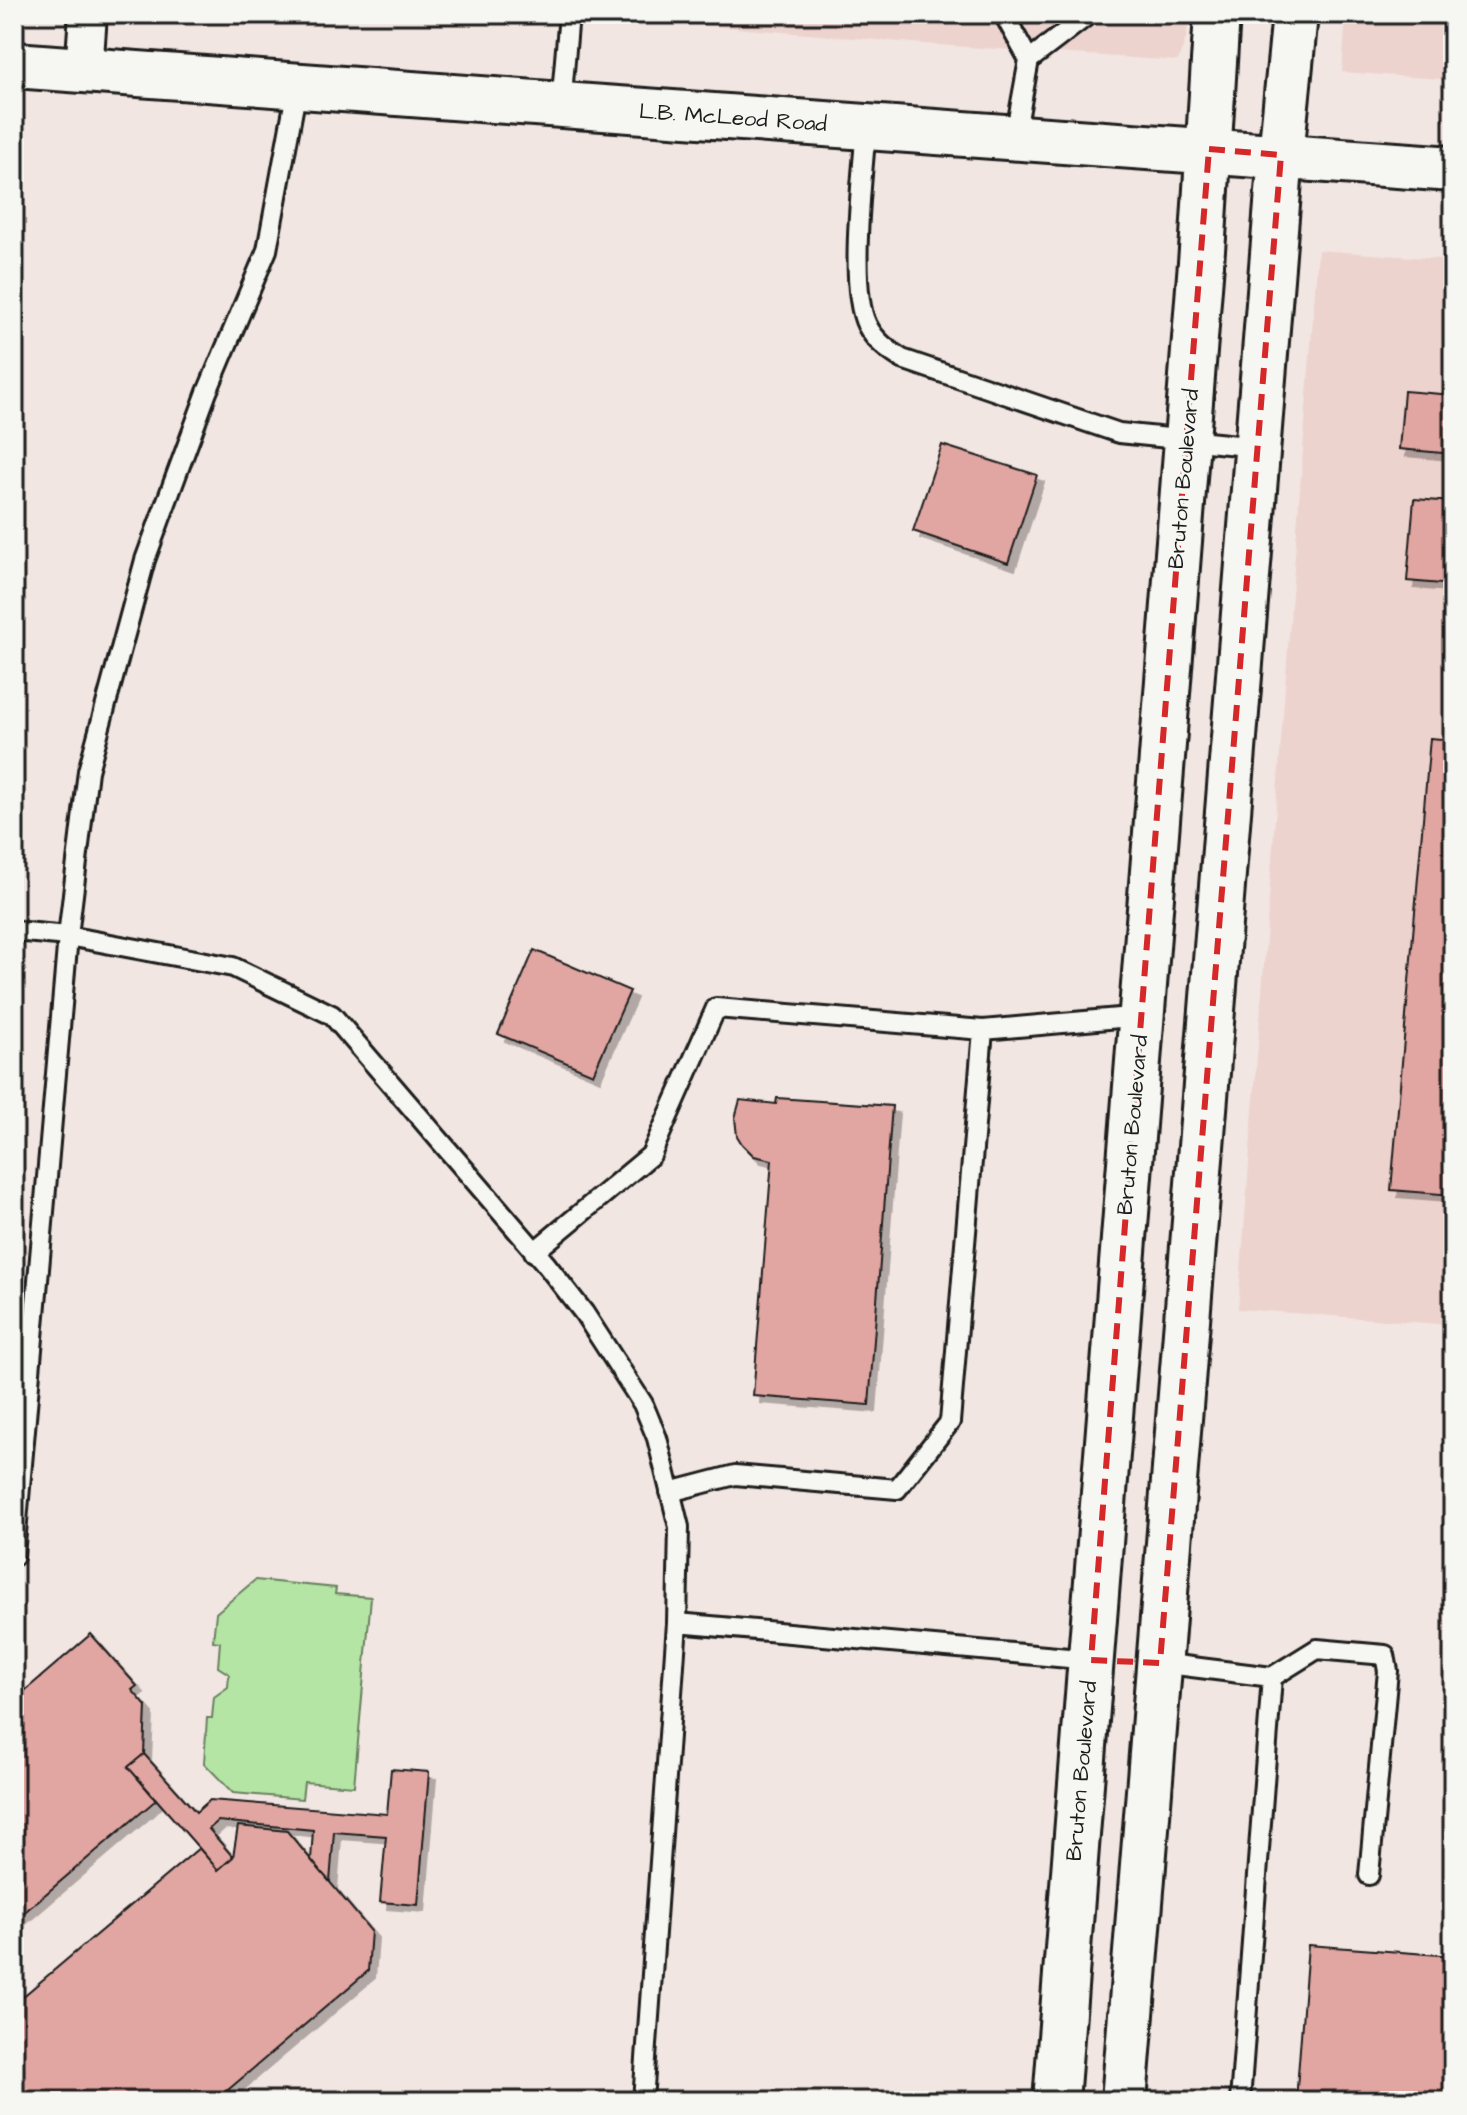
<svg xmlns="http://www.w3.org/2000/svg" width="1467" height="2115" viewBox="0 0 1467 2115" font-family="'Architects Daughter',sans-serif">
	<defs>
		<filter id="shadow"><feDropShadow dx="7" dy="7" stdDeviation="0" flood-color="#0004"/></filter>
	</defs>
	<rect width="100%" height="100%" fill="#f2e6e2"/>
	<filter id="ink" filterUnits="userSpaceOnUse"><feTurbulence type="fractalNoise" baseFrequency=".0125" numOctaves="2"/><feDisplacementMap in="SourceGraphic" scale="16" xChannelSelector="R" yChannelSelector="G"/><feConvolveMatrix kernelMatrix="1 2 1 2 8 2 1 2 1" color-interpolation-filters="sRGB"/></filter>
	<g filter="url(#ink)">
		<path fill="#edd3ce" d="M 570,14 L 1190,14 L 1186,38 L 1178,61 L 937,45 Z
			M 1346,14 L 1453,14 L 1453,80 L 1342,72 Z
			M 1318,250 L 1453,260 L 1453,1325 L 1238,1309 Z"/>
		<path fill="#b5e5a5" stroke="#688060" stroke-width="2" d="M 255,1580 L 336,1588 L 335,1594 L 371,1597 L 354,1786 L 304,1782 L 302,1799 L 233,1793 L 204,1763 L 207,1718 L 212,1718 L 214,1697 L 228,1687 L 229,1674 L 218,1667 L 220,1642 L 213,1641 L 216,1613 Z"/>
		<path fill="#e1a6a1" stroke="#1c1c1c" stroke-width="2" filter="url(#shadow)" d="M 1404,391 L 1453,395 L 1453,454 L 1399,449 Z
			M 942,445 L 1037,475 L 1008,563 L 913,531 Z
			M 1414,499 L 1453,502 L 1453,585 L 1407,581 Z
			M 1430,738 L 1453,740 L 1453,1195 L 1391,1190 Z
			M 534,950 L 630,991 L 593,1074 L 498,1034 Z
			M 777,1098 L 892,1106 L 869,1405 L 753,1396 L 772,1160 L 754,1156 L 742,1144 L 737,1136 L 735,1118 L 740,1100 L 776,1104 Z
			M 91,1634 L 137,1686 L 132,1690 L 146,1706 L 144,1754 L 128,1767 L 156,1800 L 14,1921 L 14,1700 Z
			M 144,1754 L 196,1812 L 210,1800 L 387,1814 L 391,1769 L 429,1772 L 418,1905 L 380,1902 L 386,1836 L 334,1832 L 330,1882 L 311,1860 L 313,1830 L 218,1821 L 209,1829 L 233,1857 L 218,1870 L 128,1767 Z
			M 238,1826 L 287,1831 L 371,1931 L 368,1971 L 215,2101 L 14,2101 L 14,2004 L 199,1848 L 218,1870 L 233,1857 Z
			M 1308,1945 L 1453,1956 L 1453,2101 L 1296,2101 Z"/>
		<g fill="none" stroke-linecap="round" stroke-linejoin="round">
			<defs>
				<path id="lane" d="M 1007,14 L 1007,20 L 1029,60
					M 561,106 L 569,14
					M 866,127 C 863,172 848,288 867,325 C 875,341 888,350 902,359 L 1119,433 L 1257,447
					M 1015,136 L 1029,60 L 1089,14
					M 14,931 L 68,936 L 233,967 L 332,1015 L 545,1263 L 584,1313 L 643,1404 L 657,1438 L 679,1527 L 677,1623 L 643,2101
					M 534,1252 L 651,1155 L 716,1008 L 983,1030 L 1142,1016
					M 670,1492 L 735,1475 L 897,1489 L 950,1422 L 983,1030
					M 14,1556 L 68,936 L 88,771 L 145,560 L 207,392 L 267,250 L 297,88
					M 677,1623 L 1091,1660
					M 1160,1663 L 1272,1677 L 1240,2101
					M 1272,1677 L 1317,1649 L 1385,1655 L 1388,1671 L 1369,1875"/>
				<path id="street" d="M 84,71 L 88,14"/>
				<path id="secondary" d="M 14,65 C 493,104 974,131 1453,169
					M 1056,2101 L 1203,237 L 1217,14
					M 1124,2101 L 1281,155 L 1295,14"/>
			</defs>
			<use href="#lane" stroke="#1c1c1c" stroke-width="24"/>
			<use href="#street" stroke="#1c1c1c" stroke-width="42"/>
			<use href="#secondary" stroke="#1c1c1c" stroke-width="50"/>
			<use href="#lane" stroke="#f6f6f2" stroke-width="18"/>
			<use href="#street" stroke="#f6f6f2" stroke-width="36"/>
			<use href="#secondary" stroke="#f6f6f2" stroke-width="44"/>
		</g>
	</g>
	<path fill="none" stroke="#d62828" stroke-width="6" stroke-dasharray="16 10" stroke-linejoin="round" d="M 1209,149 L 1281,155 L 1160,1663 L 1091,1660 Z"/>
	<g text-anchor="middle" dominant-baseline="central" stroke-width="6" stroke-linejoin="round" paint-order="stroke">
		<g font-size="22" fill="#1c1c1c" stroke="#f6f6f2">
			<text transform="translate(733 118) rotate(4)">L.B. McLeod Road</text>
			<text transform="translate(1184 479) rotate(-85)">Bruton Boulevard</text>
			<text transform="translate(1133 1125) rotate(-85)">Bruton Boulevard</text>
			<text transform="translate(1082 1771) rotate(-85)">Bruton Boulevard</text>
		</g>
	</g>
	<rect width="1467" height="2115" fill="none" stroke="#f6f6f2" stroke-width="48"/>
	<rect x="24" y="24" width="1419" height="2067" fill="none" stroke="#1c1c1c" stroke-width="3" filter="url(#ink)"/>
</svg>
